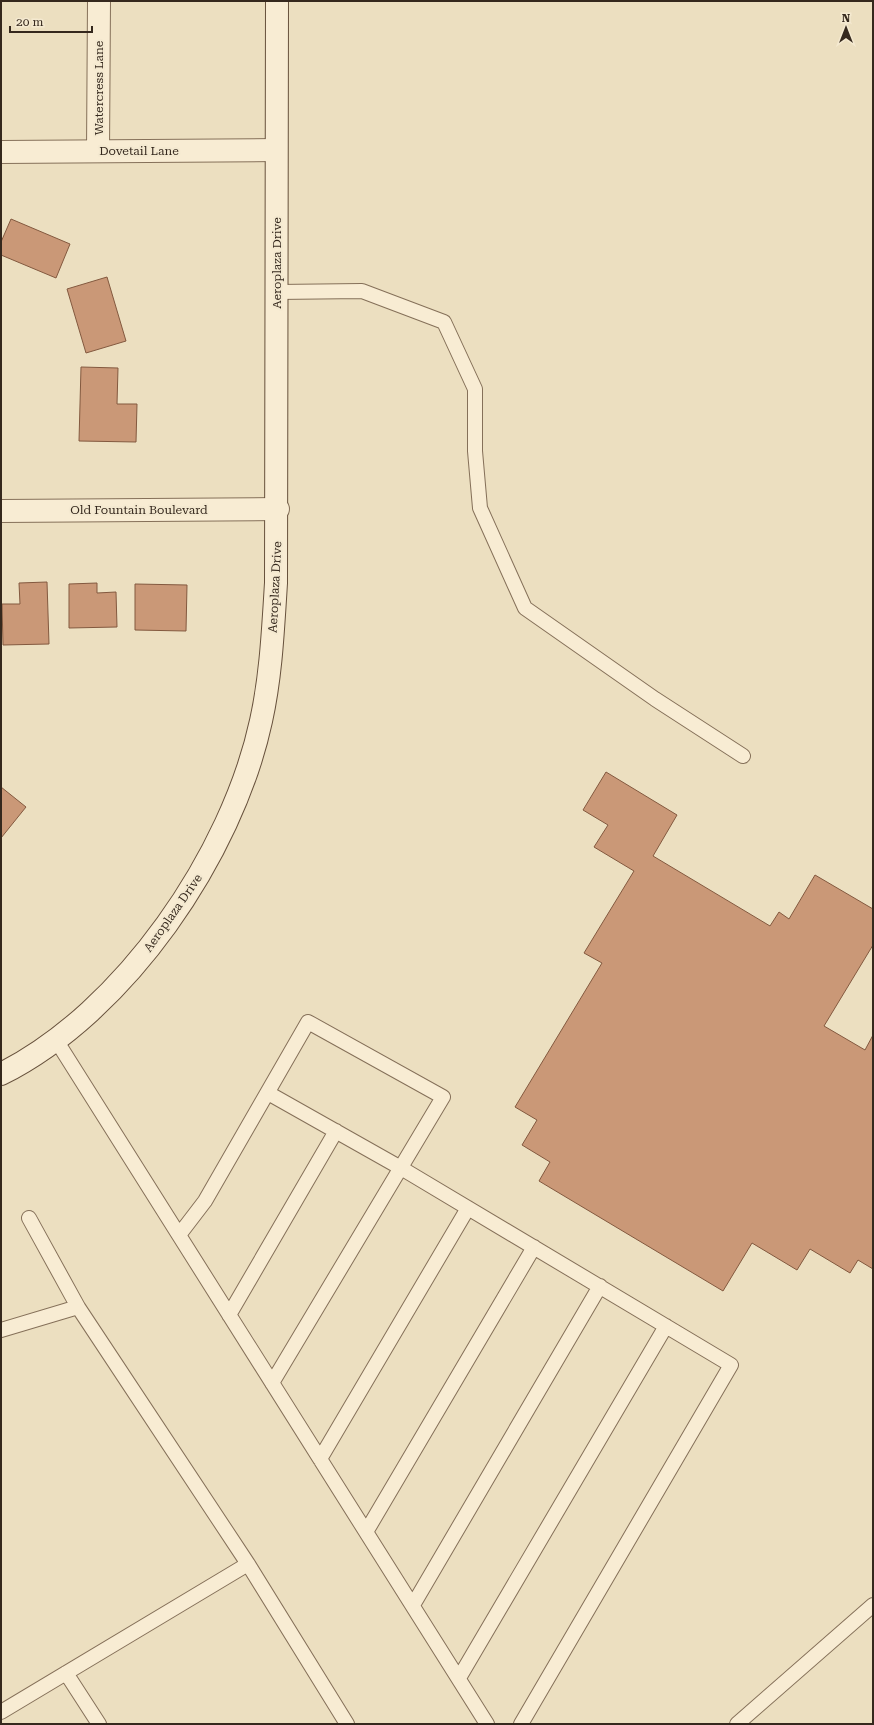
<svg xmlns="http://www.w3.org/2000/svg" width="874" height="1725" viewBox="0 0 874 1725" font-family="'Roboto Serif',serif">
	<rect width="100%" height="100%" fill="#ecdfc0"/>
	<path fill="#ca9877" stroke="#83593f" d="M 11,219 L 70,244 L 56,278 L 1,255 L 1,242 Z
		M 107,277 L 126,341 L 86,353 L 67,289 Z
		M 81,367 L 118,368 L 117,404 L 137,404 L 136,442 L 79,441 Z
		M 47,582 L 49,644 L 3,645 L 2,604 L 20,604 L 19,583 Z
		M 97,583 L 97,593 L 116,592 L 117,627 L 69,628 L 69,584 Z
		M 135,584 L 187,585 L 186,631 L 135,630 Z
		M 606,772 L 677,815 L 653,856 L 770,926 L 779,912 L 789,919 L 815,875 L 873,909 L 873,945 L 824,1026 L 865,1050 L 873,1035 L 873,1269 L 858,1260 L 850,1273 L 810,1249 L 797,1270 L 752,1243 L 723,1291 L 539,1181 L 550,1162 L 522,1145 L 537,1120 L 515,1107 L 602,963 L 584,953 L 634,871 L 594,847 L 608,825 L 583,810 Z
		M 1,787 L 26,807 L 1,838 Z"/>
	<g fill="none" stroke-linecap="round" stroke-linejoin="round">
		<defs>
			<path id="lane" d="M 277,292 L 362,291 L 444,322 L 475,389 L 475,451 L 480,508 L 525,608 L 655,699 L 743,756
				M 56,1040 L 487,1724
				M 268,1093 L 401,1168 L 731,1365 L 521,1724
				M 29,1218 L 78,1307
				M 179,1235 L 205,1201 L 308,1022 L 443,1097 L 272,1383
				M 229,1315 L 336,1131
				M 1,1330 L 78,1307 L 248,1564
				M 320,1459 L 468,1208
				M 366,1532 L 534,1247
				M 413,1605 L 600,1286
				M 66,1673 L 99,1724
				M 459,1678 L 666,1326
				M 1,1712 L 248,1564 L 347,1724
				M 737,1724 L 873,1605"/>
			<path id="street" d="M 98,151 L 99,1
				M 1,152 L 276,150
				M 1,511 L 278,509"/>
			<path id="secondary" d="M 1,1074 C 125,1012 232,855 261,721 C 271,676 273,630 276,583 L 277,1"/>
		</defs>
		<use href="#lane" stroke="#857059" stroke-width="16"/>
		<use href="#street" stroke="#857059" stroke-width="24"/>
		<use href="#secondary" stroke="#67513c" stroke-width="24"/>
		<use href="#lane" stroke="#f8ecd3" stroke-width="14"/>
		<use href="#street" stroke="#f8ecd3" stroke-width="22"/>
		<use href="#secondary" stroke="#f8ecd3" stroke-width="22"/>
	</g>
	<g text-anchor="middle" dominant-baseline="central" stroke-width="4" stroke-linejoin="round" paint-order="stroke">
		<g font-size="12" fill="#35281d" stroke="#f4e9d0">
			<text transform="translate(99 88) rotate(-90)">Watercress Lane</text>
			<text x="139" y="151">Dovetail Lane</text>
			<text transform="translate(277 263) rotate(-90)">Aeroplaza Drive</text>
			<text x="139" y="510">Old Fountain Boulevard</text>
			<text transform="translate(275 587) rotate(-87)">Aeroplaza Drive</text>
			<text transform="translate(173 913) rotate(-55)">Aeroplaza Drive</text>
		</g>
	</g>
	<rect width="874" height="1725" fill="none" stroke="#35281d" stroke-width="4"/>
	<g transform="translate(846 28)" stroke="#f4e9d0" stroke-width="3" paint-order="stroke">
	<path d="M0-3L7 15L0 10L-7 15Z" fill="#35281d"/>
	<text y="-6" font-size="11" font-weight="bold" text-anchor="middle" fill="#35281d">N</text>
	</g>
	<path d="M10 26v6h82v-6" fill="none" stroke="#35281d" stroke-width="2"/>
	<text x="16" y="26" font-size="12" fill="#35281d" stroke="#f4e9d0" stroke-width="3" paint-order="stroke">20 m</text>
</svg>
